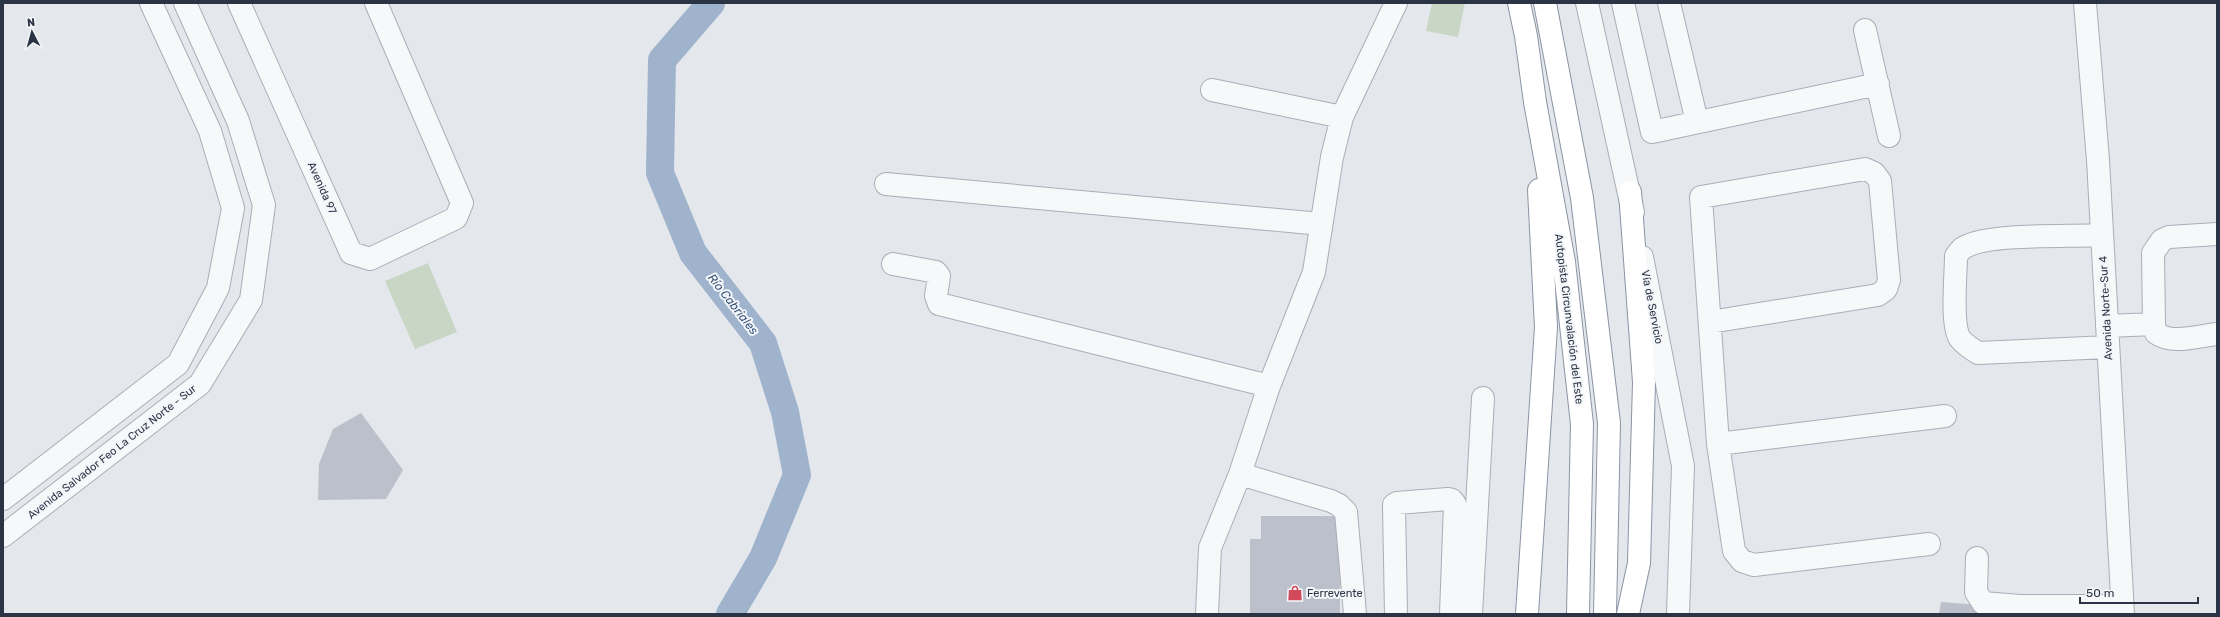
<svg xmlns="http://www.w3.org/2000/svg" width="2220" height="617" viewBox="0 0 2220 617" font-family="Rubik,sans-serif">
	<rect width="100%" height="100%" fill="#e4e7ec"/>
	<path fill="#c9d6c5" d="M 1432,3 L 1465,3 L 1458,37 L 1426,31 Z
		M 428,263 L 457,332 L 415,349 L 385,281 Z"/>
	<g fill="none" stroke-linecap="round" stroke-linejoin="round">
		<path stroke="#9fb4cc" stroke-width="28" d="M 711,3 L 662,60 L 660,173 L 693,253 L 763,343 L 785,412 L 797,475 L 763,558 L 730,614"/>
	</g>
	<path fill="#bbc0ca" d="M 361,413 L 403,470 L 386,499 L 318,500 L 319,464 L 333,429 Z
		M 1261,516 L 1340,516 L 1340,614 L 1250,614 L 1250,539 L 1261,539 Z
		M 1941,602 L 2087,613 L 2087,614 L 1939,614 Z"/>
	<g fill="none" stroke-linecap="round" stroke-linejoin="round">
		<defs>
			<path id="minor" d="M 239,3 L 351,253 L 370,259 L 456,218 L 462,203 L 376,3
				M 1587,3 L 1633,212
				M 1623,3 L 1652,132 L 1878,84
				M 1669,3 L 1697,122
				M 2085,3 L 2098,160 L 2123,614
				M 1865,30 L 1889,136
				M 1212,90 L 1342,117
				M 886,184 L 1321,224
				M 2217,234 L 2169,237 L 2162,240 L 2153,253 L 2154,324 L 2156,333 C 2172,345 2198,336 2217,334
				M 2102,235 C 2071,237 1989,233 1965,247 C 1961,248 1959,253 1956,256 C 1956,275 1951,321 1959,337 C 1963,344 1971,348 1978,353 L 2108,347
				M 1642,257 L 1683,466 L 1678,614
				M 893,264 L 936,272 L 939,276 L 936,296 L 939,304 L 1269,386
				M 1710,322 L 1878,295 L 1886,289 L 1889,280 L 1880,181 L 1874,173 L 1865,169 L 1701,197 L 1718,444 L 1734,551 L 1742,561 L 1754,565 L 1929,544
				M 2107,326 L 2154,324
				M 1718,444 L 1945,416
				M 1240,474 L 1331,501 L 1339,505 L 1346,512 L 1355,614
				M 3,499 L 178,364 L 218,288 L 233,208 L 210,131 L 151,3
				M 3,536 L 200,384 L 251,300 L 264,205 L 238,121 L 185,3
				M 1977,558 L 1976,592 L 1983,603 L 2020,606 L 2122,606
				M 1207,614 L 1210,548 L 1240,474 L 1269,386 L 1314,272 L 1332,157 L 1342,117 L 1396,3
				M 1396,614 L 1394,505 L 1397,503 L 1448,499 L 1452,500 L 1455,504 L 1451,614
				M 1471,614 L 1483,398"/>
			<path id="highway" d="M 1519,3 L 1526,36 L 1535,102 L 1564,262 L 1582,424 L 1578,614
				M 1545,3 L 1582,198 L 1609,423 L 1605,614
				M 1527,614 L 1546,327 L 1539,190
				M 1628,614 L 1639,563 L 1644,382 L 1630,192"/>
		</defs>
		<use href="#minor" stroke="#a9aeb7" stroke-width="24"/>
		<use href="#highway" stroke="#8b94a3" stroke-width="24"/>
		<use href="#minor" stroke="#f7f8fa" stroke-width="22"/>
		<use href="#highway" stroke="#fff" stroke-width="22"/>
	</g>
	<defs>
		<symbol id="shop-bare" viewBox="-9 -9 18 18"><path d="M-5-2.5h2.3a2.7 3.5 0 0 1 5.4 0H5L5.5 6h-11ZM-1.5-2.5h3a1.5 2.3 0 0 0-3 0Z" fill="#d1495b" stroke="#f4f6f9" stroke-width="2.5" paint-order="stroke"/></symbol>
	</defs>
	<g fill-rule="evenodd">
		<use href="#shop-bare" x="1284" y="582" width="22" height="22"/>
	</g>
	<g text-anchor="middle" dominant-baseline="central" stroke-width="4" stroke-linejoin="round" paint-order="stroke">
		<g font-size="11" fill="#2b3445" stroke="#f4f6f9">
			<text transform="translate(322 188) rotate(66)">Avenida 97</text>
			<text transform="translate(1652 307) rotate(79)">Vía de Servicio</text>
			<text transform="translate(2106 308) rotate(-93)">Avenida Norte-Sur 4</text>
			<text transform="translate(1569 319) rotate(83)">Autopista Circunvalación del Este</text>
			<text transform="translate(112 452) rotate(-38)">Avenida Salvador Feo La Cruz Norte - Sur</text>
		</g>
		<g font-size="11" fill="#2b3445" stroke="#f4f6f9" text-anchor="start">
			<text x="1307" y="593">Ferrevente</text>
		</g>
		<g font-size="12" font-style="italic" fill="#34527a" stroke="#f4f6f9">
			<text transform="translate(733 304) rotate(52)">Río Cabriales</text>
		</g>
	</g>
	<rect width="2220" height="617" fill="none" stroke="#2b3445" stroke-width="8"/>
	<g transform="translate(32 32) rotate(354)" stroke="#f4f6f9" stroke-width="3" paint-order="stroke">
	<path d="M0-3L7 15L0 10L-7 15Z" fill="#2b3445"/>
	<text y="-6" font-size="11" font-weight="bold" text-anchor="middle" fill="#2b3445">N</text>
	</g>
	<path d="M2080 597v6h118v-6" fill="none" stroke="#2b3445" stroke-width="2"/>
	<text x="2086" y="597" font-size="12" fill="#2b3445" stroke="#f4f6f9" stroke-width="3" paint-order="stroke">50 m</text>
</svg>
